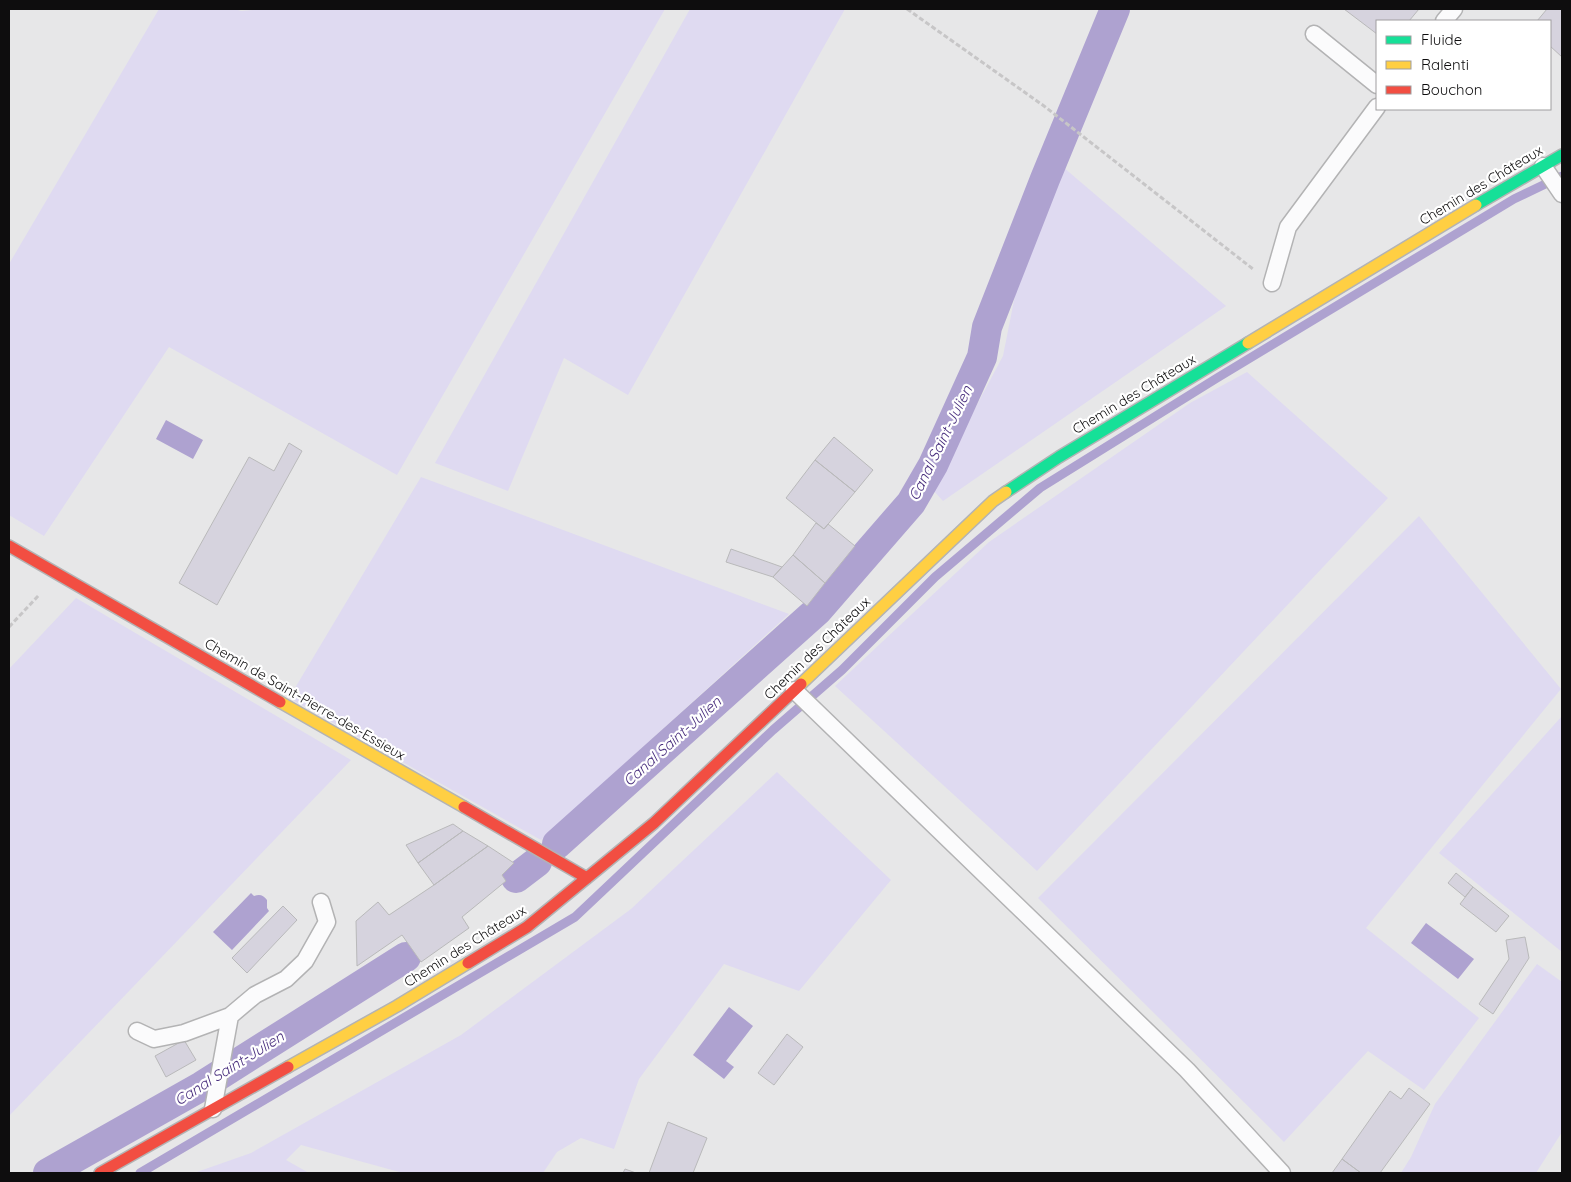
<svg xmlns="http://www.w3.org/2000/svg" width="1571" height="1182" viewBox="0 0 1571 1182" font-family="Quicksand,sans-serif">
	<rect width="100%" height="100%" fill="#e7e7e8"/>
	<path fill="#dfdaf1" d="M 159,9 L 235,9 L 241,11 L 264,9 L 665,9 L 397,475 L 169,347 L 44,536 L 9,515 L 9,264 Z
		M 690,9 L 845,9 L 628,395 L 564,358 L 508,491 L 435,463 Z
		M 1063,167 L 1226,306 L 943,501 L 932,489 L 1003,356 L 1022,260 Z
		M 1247,372 L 1388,498 L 1037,871 L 835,686 L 989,542 L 1190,403 Z
		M 421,477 L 789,614 L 541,840 L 289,698 Z
		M 1419,516 L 1561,689 L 1366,928 L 1479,1018 L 1424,1090 L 1368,1051 L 1284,1142 L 1038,898 Z
		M 76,598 L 351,760 L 9,1116 L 9,669 Z
		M 1562,716 L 1562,952 L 1439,853 Z
		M 777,772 L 891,880 L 799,991 L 724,964 L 639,1079 L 614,1149 L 581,1138 L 557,1152 L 543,1173 L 403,1173 L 301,1145 L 286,1160 L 309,1173 L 194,1173 L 251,1153 L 461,1035 L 631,909 Z
		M 1537,964 L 1562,982 L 1562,1132 L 1536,1173 L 1401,1173 L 1411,1157 L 1435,1104 Z"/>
	<path fill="#aea2d0" d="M 166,420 L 203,440 L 193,459 L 156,439 Z
		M 251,893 L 254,896 C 260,894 263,895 267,900 L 267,908 L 269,911 L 232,950 L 213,932 Z
		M 1426,923 L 1474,959 L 1458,979 L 1411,943 Z
		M 729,1007 L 753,1026 L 726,1061 L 734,1067 L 724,1079 L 693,1055 Z"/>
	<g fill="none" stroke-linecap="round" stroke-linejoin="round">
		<path stroke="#aea2d0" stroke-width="9" d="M 140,1173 L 575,917 L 773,730 L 842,670 L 935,577 L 1040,488 L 1217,378 L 1514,199 L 1562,176"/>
		<path stroke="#aea2d0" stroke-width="30" d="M 557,844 L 818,610 L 911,503 L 933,465 L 982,357 L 987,327 L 1045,179 L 1115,9
			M 516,878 L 537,862
			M 48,1173 L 202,1086 L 406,957"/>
	</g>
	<path fill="#d6d3de" stroke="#b9b9ba" d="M 1344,9 L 1419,9 L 1409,21 L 1377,21 L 1377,34 Z
		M 1547,9 L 1562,9 L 1562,57 L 1550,46 L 1550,21 L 1537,21 Z
		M 834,437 L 873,470 L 855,492 L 815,460 Z
		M 289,443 L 302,451 L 217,605 L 179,583 L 249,457 L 274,471 Z
		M 815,460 L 855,492 L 824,529 L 786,498 Z
		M 816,523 L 824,529 L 828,524 L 855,546 L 825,583 L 793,555 Z
		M 731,549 L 782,567 L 773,577 L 726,562 Z
		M 793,555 L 825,583 L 807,606 L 773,577 Z
		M 453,824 L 463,831 L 418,863 L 406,845 Z
		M 463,831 L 488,846 L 434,885 L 418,863 Z
		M 488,846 L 514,863 L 502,875 L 506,881 L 462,917 L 469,928 L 421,962 L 402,935 L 357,966 L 356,921 L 378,902 L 389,915 L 434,885 Z
		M 1456,873 L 1473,887 L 1465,897 L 1448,883 Z
		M 1473,887 L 1509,916 L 1496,932 L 1460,904 Z
		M 283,906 L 297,920 L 247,973 L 232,958 Z
		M 1525,937 L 1529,958 L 1493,1014 L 1479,1004 L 1509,959 L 1506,940 Z
		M 787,1034 L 803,1047 L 774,1085 L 758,1073 Z
		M 184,1040 L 196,1060 L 166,1077 L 155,1056 Z
		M 1409,1088 L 1430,1104 L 1380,1173 L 1361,1173 L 1342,1159 L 1390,1091 L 1401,1099 Z
		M 668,1122 L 707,1138 L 693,1173 L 649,1173 Z
		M 1342,1159 L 1361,1173 L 1332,1173 Z
		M 625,1169 L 636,1173 L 623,1173 Z"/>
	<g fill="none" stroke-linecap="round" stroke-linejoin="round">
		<defs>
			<path id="lane" d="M 1444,21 L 1454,9
				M 1314,34 L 1377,85
				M 1543,166 L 1562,194
				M 1272,283 L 1288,227 L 1377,107
				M 794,690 L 1187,1070 L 1282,1173
				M 137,1031 L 154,1039 L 184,1033 L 230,1016
				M 213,1109 L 230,1016 L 255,995 L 286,979 L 305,961 L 327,922 L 321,902"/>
			<path id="fast" d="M 1476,205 L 1562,155
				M 1006,492 L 1059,457 L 1248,343"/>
			<path id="slow" d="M 1248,343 L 1476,205
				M 801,684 L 993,501 L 1006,492
				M 280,702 L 464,807
				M 288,1067 L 397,1006 L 468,963"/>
			<path id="jam" d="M 9,546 L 280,702
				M 464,807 L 587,878
				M 468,963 L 527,927 L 654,823 L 801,684
				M 100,1173 L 288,1067"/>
		</defs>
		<use href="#lane" stroke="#b3b3b4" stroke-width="19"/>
		<use href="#fast" stroke="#b3b3b4" stroke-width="14"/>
		<use href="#slow" stroke="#b3b3b4" stroke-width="14"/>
		<use href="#jam" stroke="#b3b3b4" stroke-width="14"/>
		<path stroke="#c7c6c7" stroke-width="3" stroke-dasharray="5 2.5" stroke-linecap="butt" d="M 907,9 L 1044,106 L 1253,269
			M 9,627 L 39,595"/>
		<use href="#lane" stroke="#fbfbfc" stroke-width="16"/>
		<use href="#fast" stroke="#16e098" stroke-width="11"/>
		<use href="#slow" stroke="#ffcf43" stroke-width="11"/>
		<use href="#jam" stroke="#f24e42" stroke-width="11"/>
	</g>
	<g text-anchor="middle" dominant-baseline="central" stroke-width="4.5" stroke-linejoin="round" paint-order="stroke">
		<g font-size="14" fill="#0e0d0e" stroke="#fff">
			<text transform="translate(1481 185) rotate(-31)">Chemin des Châteaux</text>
			<text transform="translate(1134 394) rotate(-31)">Chemin des Châteaux</text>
			<text transform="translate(817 648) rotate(-44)">Chemin des Châteaux</text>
			<text transform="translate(305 699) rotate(30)">Chemin de Saint-Pierre-des-Essieux</text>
			<text transform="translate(465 946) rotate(-32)">Chemin des Châteaux</text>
		</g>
		<g font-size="15" font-style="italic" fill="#492f7e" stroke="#fff">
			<text transform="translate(940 443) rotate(-64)">Canal Saint-Julien</text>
			<text transform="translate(672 741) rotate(-42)">Canal Saint-Julien</text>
			<text transform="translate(229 1068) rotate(-32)">Canal Saint-Julien</text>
		</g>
	</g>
	<rect width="1571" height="1182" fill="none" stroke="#0e0d0e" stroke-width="20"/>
	<rect x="1376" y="20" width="175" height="90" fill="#ffffff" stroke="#9f9e9f"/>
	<rect x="1386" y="36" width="25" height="8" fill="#16e098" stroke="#9f9e9f"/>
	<text x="1421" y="45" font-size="15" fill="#0e0d0e">Fluide</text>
	<rect x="1386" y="61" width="25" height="8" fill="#ffcf43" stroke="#9f9e9f"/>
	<text x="1421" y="70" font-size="15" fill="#0e0d0e">Ralenti</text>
	<rect x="1386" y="86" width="25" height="8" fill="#f24e42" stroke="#9f9e9f"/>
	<text x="1421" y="95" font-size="15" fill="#0e0d0e">Bouchon</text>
</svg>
